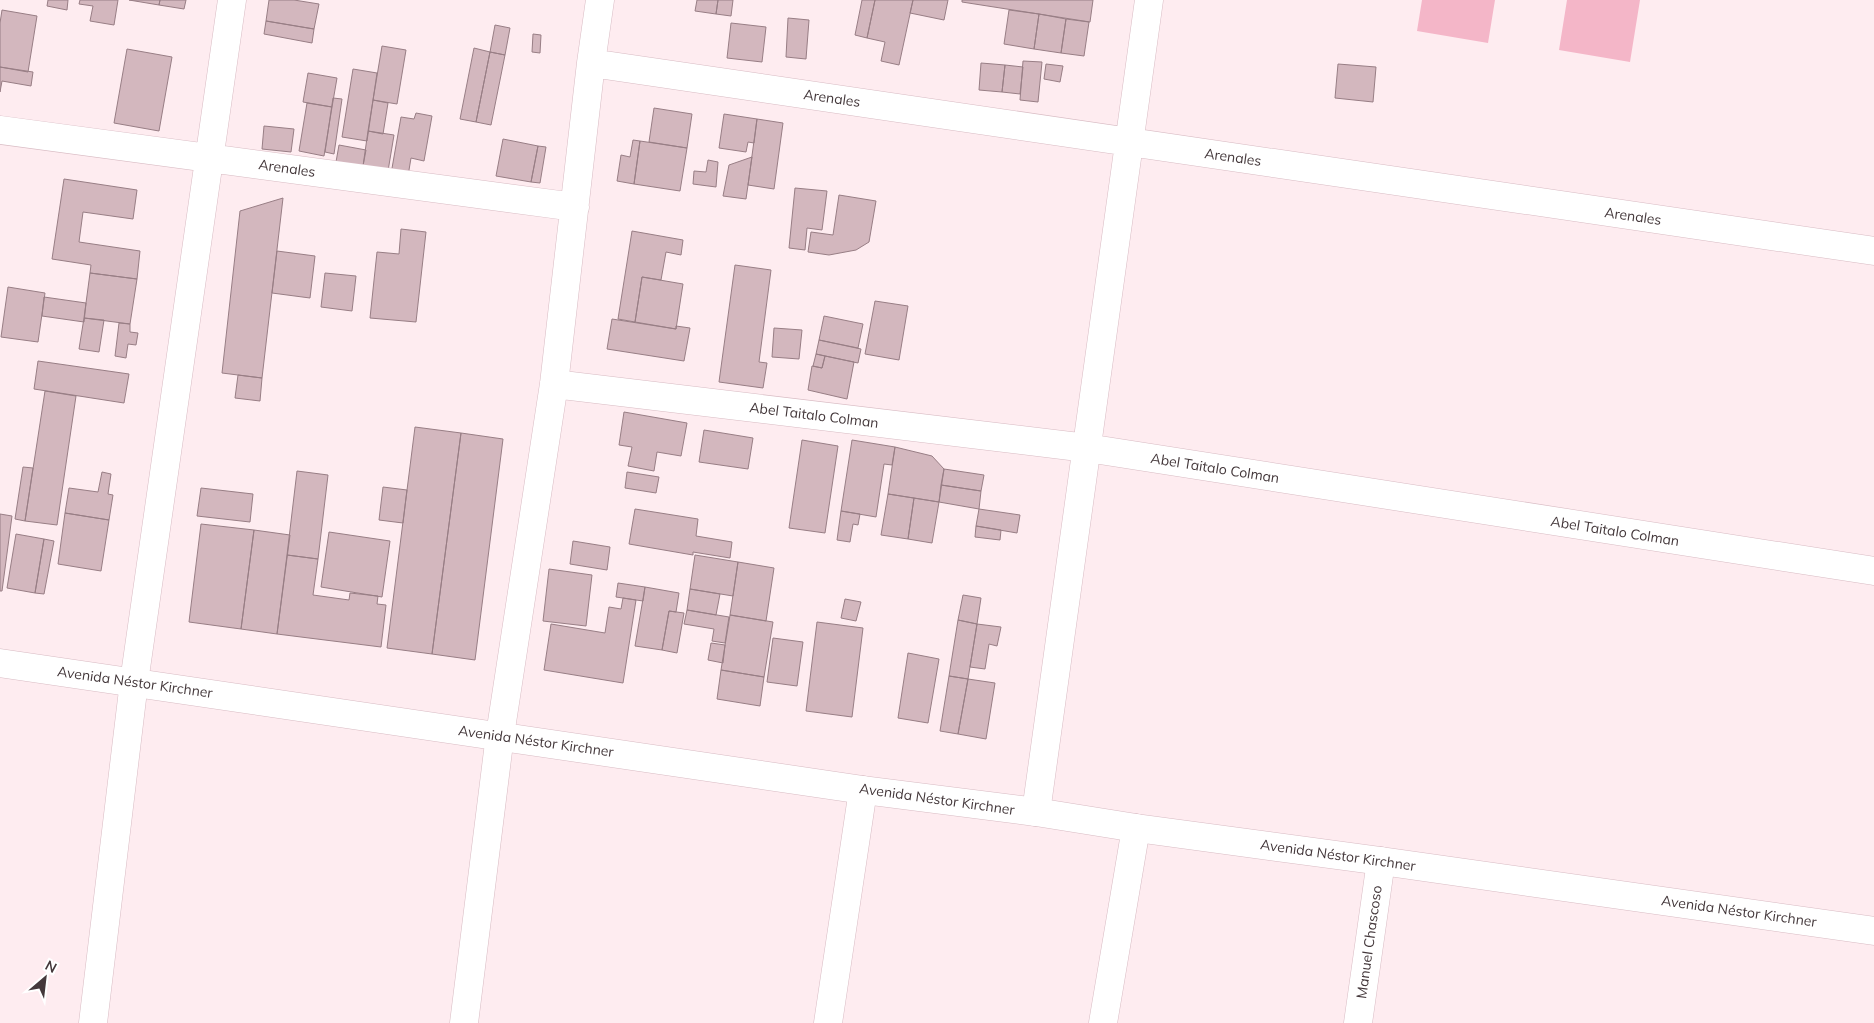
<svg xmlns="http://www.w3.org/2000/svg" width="1874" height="1023" viewBox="0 0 1874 1023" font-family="Mulish,sans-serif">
	<rect width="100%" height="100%" fill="#feecf0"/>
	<path fill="#f4b6c8" d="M 1422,0 L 1495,0 L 1488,43 L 1417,31 Z
		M 1567,0 L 1640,0 L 1630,62 L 1559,50 Z"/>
	<path fill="#d3b7be" stroke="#987e85" d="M 48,0 L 68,0 L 67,10 L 47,6 Z
		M 80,0 L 118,0 L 114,25 L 90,21 L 93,6 L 79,4 Z
		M 129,0 L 160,0 L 159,5 Z
		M 160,0 L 186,0 L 184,9 L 159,5 Z
		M 269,0 L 294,0 L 319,4 L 314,29 L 266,21 Z
		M 697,0 L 718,0 L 716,14 L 695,11 Z
		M 718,0 L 733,0 L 731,16 L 716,14 Z
		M 862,0 L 875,0 L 867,38 L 855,35 Z
		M 875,0 L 913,0 L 899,65 L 881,61 L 885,42 L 867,38 Z
		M 913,0 L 948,0 L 944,20 L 910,13 Z
		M 962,0 L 1093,0 L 1090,22 L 962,2 Z
		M 2,10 L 37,16 L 28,72 L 0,67 L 0,23 Z
		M 1009,10 L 1039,14 L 1034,49 L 1004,44 Z
		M 1039,14 L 1066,19 L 1061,53 L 1034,49 Z
		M 788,18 L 809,20 L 806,59 L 786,57 Z
		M 1066,19 L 1089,22 L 1084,56 L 1061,53 Z
		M 266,21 L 314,29 L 312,43 L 264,34 Z
		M 731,23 L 766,27 L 762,62 L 727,58 Z
		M 495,25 L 510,28 L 505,55 L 490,52 Z
		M 533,34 L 541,35 L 540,53 L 532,52 Z
		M 382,46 L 406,50 L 397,104 L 373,100 Z
		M 474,48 L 490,52 L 476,122 L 460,119 Z
		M 127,49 L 172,57 L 159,131 L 114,123 Z
		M 490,52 L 505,55 L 491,125 L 476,122 Z
		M 1023,61 L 1042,62 L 1038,102 L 1020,100 Z
		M 981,63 L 1005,65 L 1002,92 L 979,90 Z
		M 1046,64 L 1063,66 L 1060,82 L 1044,79 Z
		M 1338,64 L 1376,67 L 1373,102 L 1335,98 Z
		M 1005,65 L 1023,67 L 1020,94 L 1002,92 Z
		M 0,67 L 33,72 L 31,86 L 2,81 L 0,92 Z
		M 353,69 L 377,73 L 367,141 L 342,137 Z
		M 308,73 L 337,78 L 332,107 L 303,102 Z
		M 333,98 L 342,99 L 334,154 L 325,152 Z
		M 373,100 L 388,103 L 383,134 L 368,131 Z
		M 307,103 L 332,107 L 324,156 L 299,151 Z
		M 654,108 L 692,114 L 687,148 L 649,142 Z
		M 416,113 L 432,116 L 424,161 L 411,158 L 408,176 L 391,174 L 401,117 L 414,119 Z
		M 724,114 L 757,119 L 754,143 L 748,142 L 746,152 L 719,148 Z
		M 757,119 L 783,123 L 774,189 L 748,185 Z
		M 264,126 L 294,129 L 291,152 L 262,149 Z
		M 368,131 L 394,135 L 388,171 L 363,166 Z
		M 503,139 L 538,146 L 531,182 L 496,176 Z
		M 633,140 L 640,141 L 634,184 L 617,181 L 621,155 L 630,157 Z
		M 640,141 L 687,148 L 680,191 L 634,184 Z
		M 339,145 L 366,150 L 363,166 L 336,162 Z
		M 538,146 L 546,147 L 540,183 L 531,182 Z
		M 752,157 L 746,199 L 723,196 L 729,165 Z
		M 708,160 L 718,162 L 716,187 L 693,184 L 694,171 L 706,172 Z
		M 64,179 L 137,190 L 133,219 L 83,212 L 79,242 L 140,251 L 137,279 L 90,273 L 91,265 L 52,259 Z
		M 795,188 L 827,191 L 822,230 L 807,228 L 805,250 L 789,248 Z
		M 839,195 L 876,201 L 869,242 L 856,250 L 829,255 L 808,252 L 811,232 L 833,235 Z
		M 283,198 L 262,378 L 222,373 L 240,211 Z
		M 401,229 L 426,232 L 416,322 L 370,318 L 377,252 L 399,254 Z
		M 632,231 L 683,240 L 681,255 L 666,252 L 661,280 L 642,277 L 635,322 L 618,319 Z
		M 277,251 L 315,256 L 310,298 L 272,293 Z
		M 735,265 L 771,270 L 759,362 L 767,363 L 763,388 L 719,382 Z
		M 90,273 L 137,279 L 130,324 L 84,318 Z
		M 325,273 L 356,276 L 352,311 L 321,307 Z
		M 642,277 L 683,284 L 676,329 L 635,322 Z
		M 8,287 L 45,293 L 38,342 L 1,337 Z
		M 44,297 L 86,303 L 84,322 L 42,316 Z
		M 875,301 L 908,306 L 899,360 L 865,354 Z
		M 824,316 L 863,324 L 858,348 L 819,340 Z
		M 84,318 L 104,320 L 99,352 L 79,349 Z
		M 612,319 L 676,329 L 676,326 L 690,328 L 684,361 L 607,349 Z
		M 119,323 L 130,324 L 130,332 L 138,333 L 136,345 L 128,344 L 126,358 L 115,356 Z
		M 774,328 L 802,330 L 799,359 L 772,357 Z
		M 819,340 L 861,349 L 858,363 L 816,354 Z
		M 816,354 L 825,356 L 822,368 L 813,366 Z
		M 825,356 L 854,362 L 847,399 L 808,390 L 812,366 L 822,368 Z
		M 38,361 L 129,374 L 124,403 L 34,389 Z
		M 238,375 L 262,378 L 260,401 L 235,398 Z
		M 45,391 L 76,396 L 57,525 L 25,521 Z
		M 624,412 L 687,423 L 681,456 L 657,452 L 654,471 L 628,466 L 632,447 L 619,445 Z
		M 415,427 L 461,433 L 432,654 L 387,648 Z
		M 704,430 L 753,438 L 748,469 L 699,462 Z
		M 461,433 L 503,439 L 475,660 L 432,654 Z
		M 802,440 L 838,446 L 825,533 L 789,528 Z
		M 852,440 L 895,447 L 892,465 L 884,464 L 876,517 L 841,511 Z
		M 895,447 L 932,456 L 944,469 L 939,502 L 888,494 Z
		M 23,467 L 33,468 L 25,521 L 15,519 Z
		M 944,469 L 984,475 L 981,491 L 941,485 Z
		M 297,471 L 328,475 L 318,559 L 287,555 Z
		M 102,472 L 111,474 L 108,494 L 113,495 L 109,520 L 65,513 L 69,488 L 98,492 Z
		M 627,472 L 659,477 L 656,493 L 625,488 Z
		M 941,485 L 981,491 L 979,509 L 939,502 Z
		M 383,487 L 407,490 L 403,523 L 379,520 Z
		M 201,488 L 253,494 L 250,522 L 197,516 Z
		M 888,494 L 914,498 L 908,539 L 881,535 Z
		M 914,498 L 939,502 L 932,543 L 908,539 Z
		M 635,509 L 698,519 L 696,536 L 732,542 L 730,558 L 693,552 L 693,555 L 629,544 Z
		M 979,509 L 1020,515 L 1017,533 L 976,526 Z
		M 841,511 L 860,514 L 858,525 L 853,524 L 850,542 L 837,540 Z
		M 65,513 L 109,520 L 101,571 L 58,564 Z
		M 0,514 L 12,516 L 2,591 L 0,591 Z
		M 201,524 L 254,530 L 241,629 L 189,622 Z
		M 976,526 L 1001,530 L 1000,540 L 975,537 Z
		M 254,530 L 290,535 L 277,634 L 241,629 Z
		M 329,532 L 390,541 L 382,597 L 321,587 Z
		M 16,534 L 44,539 L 35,593 L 7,588 Z
		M 44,539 L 54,541 L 44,594 L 35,593 Z
		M 573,541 L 610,547 L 607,570 L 570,564 Z
		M 287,555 L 318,559 L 313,595 L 349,600 L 350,593 L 378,596 L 377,604 L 386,605 L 381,647 L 277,634 Z
		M 695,555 L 738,562 L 733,596 L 690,589 Z
		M 738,562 L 774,568 L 766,621 L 730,615 Z
		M 549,569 L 592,575 L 586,626 L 543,621 Z
		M 618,583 L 645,587 L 643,601 L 616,597 Z
		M 645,587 L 679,593 L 676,612 L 669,611 L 662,650 L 635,646 Z
		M 690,589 L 720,594 L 716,615 L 687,610 Z
		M 963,595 L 981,598 L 977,624 L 958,620 Z
		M 623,598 L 636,600 L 623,683 L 544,670 L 551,624 L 605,633 L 609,607 L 621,609 Z
		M 845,599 L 861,602 L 856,621 L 841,618 Z
		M 687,610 L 729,617 L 725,643 L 712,641 L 714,629 L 684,624 Z
		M 669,611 L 684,613 L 677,653 L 662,650 Z
		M 730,615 L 773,622 L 764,677 L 721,670 Z
		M 958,620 L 977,624 L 968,679 L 949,676 Z
		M 817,622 L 863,628 L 852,717 L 806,711 Z
		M 977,624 L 1001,627 L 997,646 L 989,644 L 985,669 L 970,667 Z
		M 773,638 L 803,642 L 797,686 L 767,682 Z
		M 711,643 L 725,645 L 723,663 L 708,660 Z
		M 908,653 L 939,659 L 928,723 L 898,718 Z
		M 721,670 L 764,677 L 760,706 L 717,699 Z
		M 949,676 L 968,679 L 958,734 L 940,731 Z
		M 968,679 L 995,683 L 986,739 L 958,734 Z"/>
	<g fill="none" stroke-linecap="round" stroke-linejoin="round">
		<defs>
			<path id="minor" d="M 591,63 L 1874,251
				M 0,130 L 575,207
				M 554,384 L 1087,448 L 1874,571
				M 1036,812 L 1149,0
				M 93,1023 L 134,682 L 232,0
				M 464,1023 L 500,735 L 554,384 L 591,63 L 600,0
				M 828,1023 L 863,790
				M 1103,1023 L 1136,828
				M 1358,1023 L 1381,861"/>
			<path id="secondary" d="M 0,663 L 863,790 L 1036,812 L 1136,828 L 1381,861 L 1874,931"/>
		</defs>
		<use href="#minor" stroke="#d8bbc3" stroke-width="29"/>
		<use href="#secondary" stroke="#d8bbc3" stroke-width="29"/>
		<use href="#minor" stroke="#fff" stroke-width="28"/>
		<use href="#secondary" stroke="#fff" stroke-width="28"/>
	</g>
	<g text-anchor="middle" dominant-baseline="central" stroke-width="4" stroke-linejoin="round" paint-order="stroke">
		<g font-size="14" fill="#44383b" stroke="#fff">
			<text transform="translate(832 98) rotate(8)">Arenales</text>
			<text transform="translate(1233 157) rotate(8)">Arenales</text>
			<text transform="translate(287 168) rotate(8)">Arenales</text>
			<text transform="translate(1633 216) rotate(8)">Arenales</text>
			<text transform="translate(814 415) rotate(7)">Abel Taitalo Colman</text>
			<text transform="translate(1215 468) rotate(9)">Abel Taitalo Colman</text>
			<text transform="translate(1615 531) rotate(9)">Abel Taitalo Colman</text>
			<text transform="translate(135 682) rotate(8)">Avenida Néstor Kirchner</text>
			<text transform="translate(536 741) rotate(8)">Avenida Néstor Kirchner</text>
			<text transform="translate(937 799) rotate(8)">Avenida Néstor Kirchner</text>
			<text transform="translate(1338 855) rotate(8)">Avenida Néstor Kirchner</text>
			<text transform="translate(1739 911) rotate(8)">Avenida Néstor Kirchner</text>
			<text transform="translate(1369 942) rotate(-82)">Manuel Chascoso</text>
		</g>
	</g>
	<g transform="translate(45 978) rotate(28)" stroke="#ffffff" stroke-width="4" paint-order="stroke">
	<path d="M0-4L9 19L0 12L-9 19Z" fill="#44383b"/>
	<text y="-8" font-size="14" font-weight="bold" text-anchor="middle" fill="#44383b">N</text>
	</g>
</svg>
